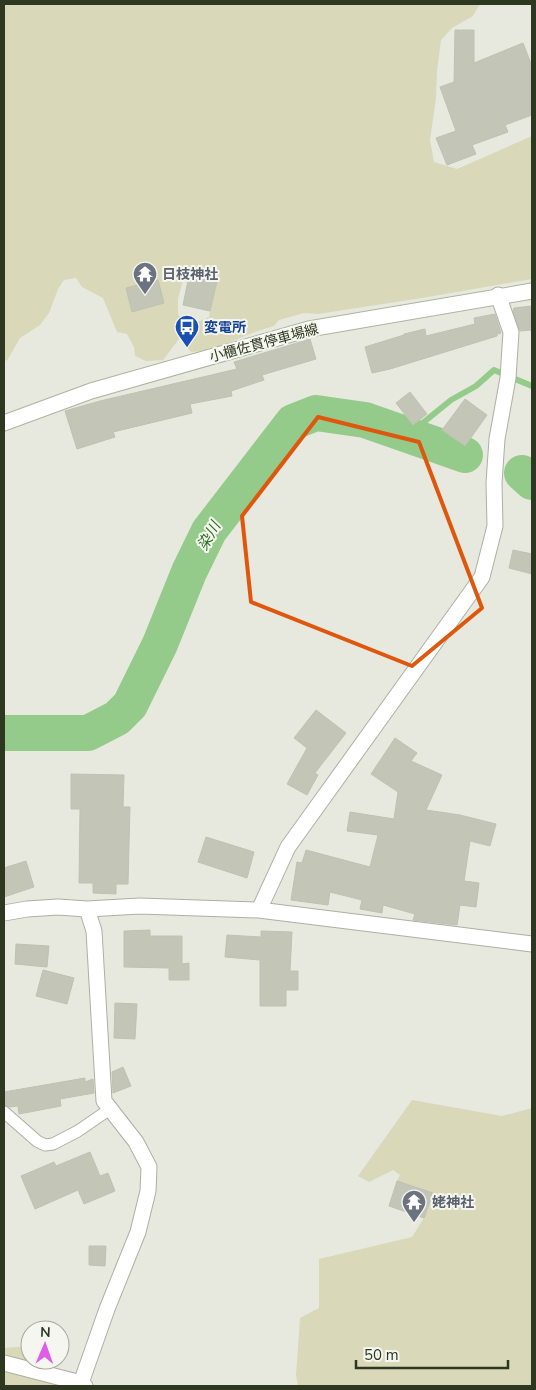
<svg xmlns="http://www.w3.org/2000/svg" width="536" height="1390" viewBox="0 0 536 1390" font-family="'Nunito Sans','Noto Sans JP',sans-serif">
	<rect width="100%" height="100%" fill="#e7e9df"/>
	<path fill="#d9d8b9" d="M 4,4 L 480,4 L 473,16 L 452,28 L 441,40 L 437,71 L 436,98 L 430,140 L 434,162 L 457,169 L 532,136 L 532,279 L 422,298 L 318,314 L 304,313 L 279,320 L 274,326 L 252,333 L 212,350 L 191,352 L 184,344 L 195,323 L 209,317 L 218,274 L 195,267 L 185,272 L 178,299 L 178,314 L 185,325 L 179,339 L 163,360 L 146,361 L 135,356 L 134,347 L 127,334 L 117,332 L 103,298 L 82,287 L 76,278 L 64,280 L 58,289 L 49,313 L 40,325 L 20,338 L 7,361 L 4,358 Z
		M 412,1100 L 502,1116 L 532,1108 L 532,1386 L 298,1386 L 296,1375 L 300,1318 L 319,1308 L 319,1259 L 412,1237 L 424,1218 L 433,1193 L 397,1181 L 400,1175 L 393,1170 L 369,1182 L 358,1176 Z
		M 30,1346 L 30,1360 L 46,1360 L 58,1386 L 4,1386 L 4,1348 Z"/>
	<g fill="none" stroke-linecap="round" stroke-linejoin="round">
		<path stroke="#94cb8a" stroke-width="6" d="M 408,435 L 451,400 L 476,386 L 494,370 L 532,386"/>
		<path stroke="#94cb8a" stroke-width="36" d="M 522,473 L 532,482
			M 4,733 L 88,733 L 117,718 L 130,705 L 160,644 L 189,572 L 209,531 L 293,422 L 316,413 L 365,420 L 465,455"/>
	</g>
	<path fill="#c3c6b7" stroke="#bec2b2" d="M 455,30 L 474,30 L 474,63 L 523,43 L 532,66 L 532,115 L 505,125 L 508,132 L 472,145 L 476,154 L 447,165 L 436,138 L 456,131 L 440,87 L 454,82 Z
		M 190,271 L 218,277 L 210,311 L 183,305 Z
		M 158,280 L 164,303 L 132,312 L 126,288 Z
		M 532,306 L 532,330 L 520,331 L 513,311 L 514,308 Z
		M 495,314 L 501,333 L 497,334 L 497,336 L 390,369 L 372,373 L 365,347 L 404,335 L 404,334 L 425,329 L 426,336 L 475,324 L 474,318 Z
		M 310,339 L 316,359 L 262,375 L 264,380 L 231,391 L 232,396 L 190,404 L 192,413 L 113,432 L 115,437 L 77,449 L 65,411 L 100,401 L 237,369 L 234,362 Z
		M 410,392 L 427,414 L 413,425 L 396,403 Z
		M 465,399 L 487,415 L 465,446 L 442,430 Z
		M 513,550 L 532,554 L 532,574 L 509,568 Z
		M 316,710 L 346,733 L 315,773 L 318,775 L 307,795 L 287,784 L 307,748 L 294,738 Z
		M 395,738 L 417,753 L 411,761 L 442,775 L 426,810 L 460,815 L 496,824 L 490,846 L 470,841 L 464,881 L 479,883 L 476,907 L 460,905 L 457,925 L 413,920 L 415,914 L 383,905 L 382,913 L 360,909 L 362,900 L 330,892 L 328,905 L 291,900 L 297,862 L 302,863 L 306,850 L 370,867 L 378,835 L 347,831 L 350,812 L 394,819 L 398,792 L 371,774 Z
		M 71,774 L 124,775 L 123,807 L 130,807 L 128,884 L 116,884 L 116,894 L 93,893 L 93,883 L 79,883 L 80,809 L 71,809 Z
		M 206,837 L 254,852 L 247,878 L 198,862 Z
		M 26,861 L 34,887 L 4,897 L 4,868 Z
		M 150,930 L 150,936 L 182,936 L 182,964 L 189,963 L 189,980 L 169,980 L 169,968 L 124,967 L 124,931 Z
		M 261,931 L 292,932 L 290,971 L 298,971 L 298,990 L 286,990 L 286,1006 L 260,1006 L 260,960 L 225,957 L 227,935 L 261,937 Z
		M 16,944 L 49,946 L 47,967 L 15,964 Z
		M 43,970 L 74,978 L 67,1004 L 36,996 Z
		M 115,1003 L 137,1004 L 135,1039 L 114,1038 Z
		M 123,1067 L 131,1086 L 113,1093 L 112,1072 Z
		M 85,1078 L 85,1082 L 93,1079 L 94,1093 L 60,1099 L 61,1106 L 19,1114 L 18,1106 L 10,1107 L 4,1105 L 4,1092 Z
		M 90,1152 L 100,1176 L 108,1173 L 115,1191 L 84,1204 L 78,1190 L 35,1209 L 21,1176 L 54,1162 L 56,1166 Z
		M 397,1181 L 433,1193 L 424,1218 L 389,1206 Z
		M 89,1246 L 106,1246 L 105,1266 L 89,1265 Z"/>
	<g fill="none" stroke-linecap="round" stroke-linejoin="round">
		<defs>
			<path id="lane" d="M 4,1112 L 37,1141 L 45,1145 L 53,1144 L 78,1131 L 110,1109"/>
			<path id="street" d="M 259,910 L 288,847 L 482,577 L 495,526 L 494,483 L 497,439 L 508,378 L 511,332 L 498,295
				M 4,913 L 27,909 L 58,907 L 87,909 L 140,906 L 259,910 L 532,944
				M 4,1363 L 81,1383 L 85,1386
				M 81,1383 L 107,1309 L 138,1232 L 148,1191 L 149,1167 L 136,1142 L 104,1101 L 94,931 L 87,909"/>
			<path id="secondary" d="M 4,423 L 91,391 L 309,329 L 532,291"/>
		</defs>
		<use href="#lane" stroke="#acb0a2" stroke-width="13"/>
		<use href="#street" stroke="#acb0a2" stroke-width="17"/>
		<use href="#secondary" stroke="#acb49f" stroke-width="17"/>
		<use href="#lane" stroke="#fff" stroke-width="11"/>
		<use href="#street" stroke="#fff" stroke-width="15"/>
		<use href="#secondary" stroke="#fff" stroke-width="15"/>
	</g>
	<path fill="none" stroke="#df570d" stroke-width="4" stroke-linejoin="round" d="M 318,417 L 419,442 L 482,608 L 412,666 L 251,602 L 242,516 Z"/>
	<defs>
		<symbol id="temple-pin" viewBox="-11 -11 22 30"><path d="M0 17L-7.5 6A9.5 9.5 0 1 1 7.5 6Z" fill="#6b7280" stroke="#f5f6ef"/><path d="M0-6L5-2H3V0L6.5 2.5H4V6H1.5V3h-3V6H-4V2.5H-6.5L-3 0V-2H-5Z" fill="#fff"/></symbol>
		<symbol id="bus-pin" viewBox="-11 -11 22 30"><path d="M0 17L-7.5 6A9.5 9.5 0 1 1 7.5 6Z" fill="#1a4fb4" stroke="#f5f6ef"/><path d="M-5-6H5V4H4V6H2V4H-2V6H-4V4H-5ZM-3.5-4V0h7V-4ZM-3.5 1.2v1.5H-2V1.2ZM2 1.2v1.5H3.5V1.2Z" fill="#fff"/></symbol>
	</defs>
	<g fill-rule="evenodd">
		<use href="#temple-pin" x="131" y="260" width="28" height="38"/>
		<use href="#bus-pin" x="173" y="313" width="28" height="38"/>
		<use href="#temple-pin" x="400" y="1188" width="28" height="38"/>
	</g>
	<g text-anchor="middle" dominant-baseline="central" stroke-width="4" stroke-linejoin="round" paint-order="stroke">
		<g font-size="14" font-weight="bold" fill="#5b616d" stroke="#f5f6ef" text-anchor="start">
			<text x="162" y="274">日枝神社</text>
			<text x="432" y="1202">姥神社</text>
		</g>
		<g font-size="14" font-weight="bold" fill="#164399" stroke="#f5f6ef" text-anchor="start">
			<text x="204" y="327">変電所</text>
		</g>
		<g font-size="14" fill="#2e3821" stroke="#f5f6ef">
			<text transform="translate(264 343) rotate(-15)">小櫃佐貫停車場線</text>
		</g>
		<g font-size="15" font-style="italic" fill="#2b6f20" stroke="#f5f6ef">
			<text transform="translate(209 536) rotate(-60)">染川</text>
		</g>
	</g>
	<rect width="536" height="1390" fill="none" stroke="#2e3821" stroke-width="10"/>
	<g transform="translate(45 1345) rotate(2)"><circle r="24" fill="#f5f6ef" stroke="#a5aa9d"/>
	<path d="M0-4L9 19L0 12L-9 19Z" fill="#df5de8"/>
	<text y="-8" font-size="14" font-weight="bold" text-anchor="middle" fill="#2e3821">N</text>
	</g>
	<path d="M356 1360v8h152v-8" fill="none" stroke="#2e3821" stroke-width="2.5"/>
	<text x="364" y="1360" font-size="15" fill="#2e3821" stroke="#f5f6ef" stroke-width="4" paint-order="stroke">50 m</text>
</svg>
